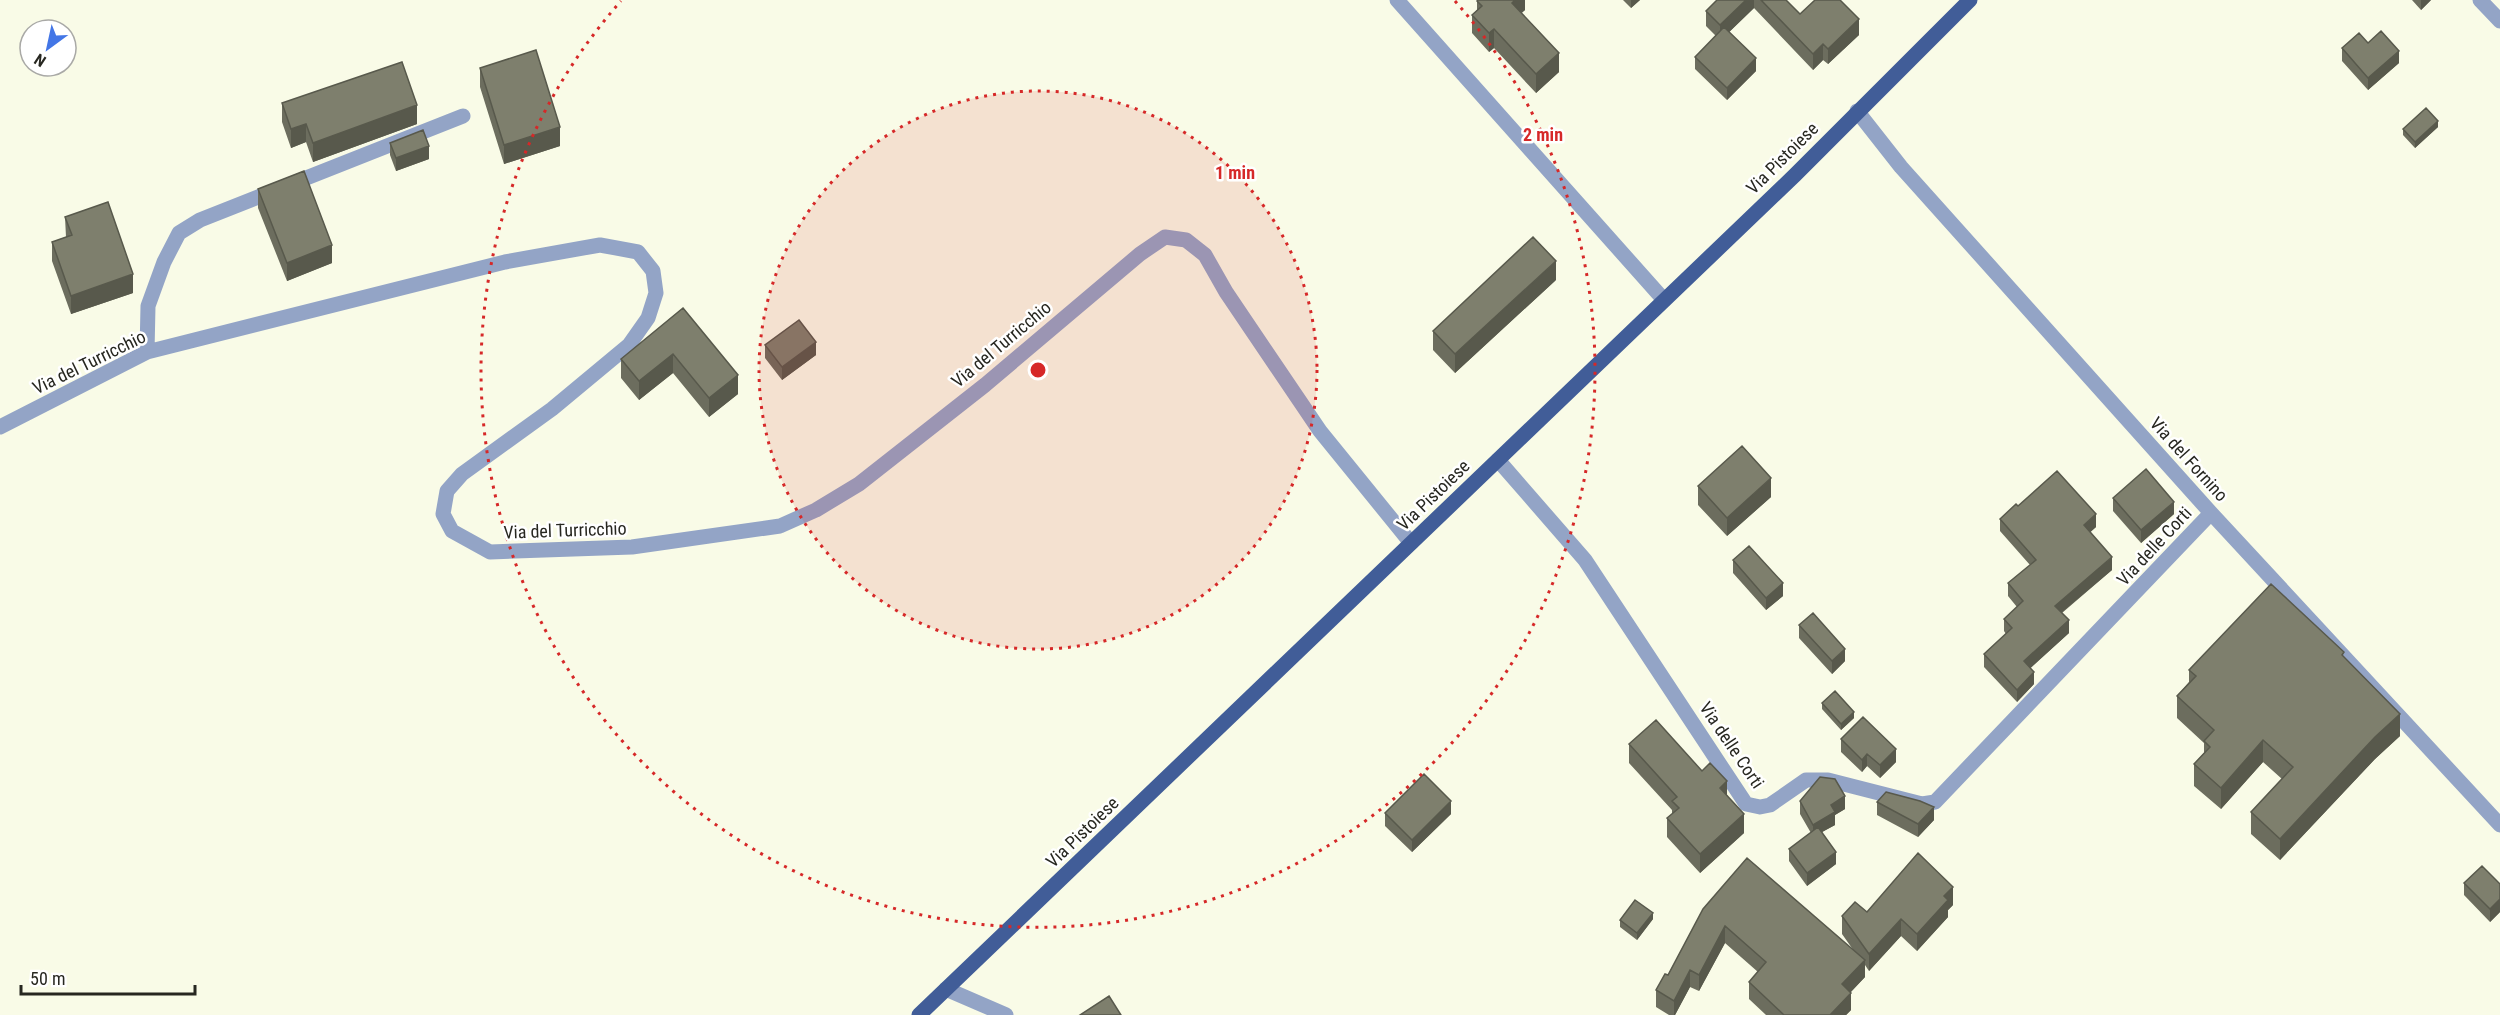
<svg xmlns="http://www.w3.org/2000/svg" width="2500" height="1015" viewBox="0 0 2500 1015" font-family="'Roboto Condensed',sans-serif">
	<rect width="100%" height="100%" fill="#f9fbe7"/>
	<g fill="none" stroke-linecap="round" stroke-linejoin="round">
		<path stroke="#93a4c6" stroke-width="15" d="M 1397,0 L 1664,300
			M 2480,0 L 2500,21
			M 1857,111 L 1901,167 L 2211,513 L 2500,825
			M 147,352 L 148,306 L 164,262 L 179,233 L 200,220 L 463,116
			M 0,427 L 147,352 L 505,262 L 600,245 L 638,252 L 653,271 L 656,293 L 648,318 L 629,345 L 552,409 L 462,474 L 447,491 L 443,514 L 452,531 L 490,552 L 632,547 L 780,526 L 816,510 L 859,484 L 985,385 L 1140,254 L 1165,237 L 1186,240 L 1205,255 L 1226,292 L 1320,431 L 1411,543
			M 1498,460 L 1585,560 L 1746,804 L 1760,807 L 1770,805 L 1806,780 L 1828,780 L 1922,804 L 1935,802 L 2211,513
			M 946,989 L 1006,1015"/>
		<path stroke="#415d98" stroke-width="15" d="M 919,1015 L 1795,175 L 1970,0"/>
	</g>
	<path fill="#6c6d5e" d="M 1525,0 L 1525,10 L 1521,13 L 1559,72 L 1536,93 L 1494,48 L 1489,52 L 1472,33 L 1472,15 L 1477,10 L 1477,1 Z
		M 1623,0 L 1640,0 L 1631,8 Z
		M 1717,0 L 1786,0 L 1800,14 L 1859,35 L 1828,64 L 1823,60 L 1813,70 L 1754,8 L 1729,32 L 1756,71 L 1727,100 L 1695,69 L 1695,57 L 1716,36 L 1706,26 L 1706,11 Z
		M 2412,0 L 2431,0 L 2421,10 Z
		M 2368,43 L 2399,63 L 2368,90 L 2342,61 L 2342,48 Z
		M 480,68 L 560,146 L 504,164 L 480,87 Z
		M 282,103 L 417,124 L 313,162 L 306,142 L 291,148 L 282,122 Z
		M 2438,127 L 2415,148 L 2403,135 L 2403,129 Z
		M 390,143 L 429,159 L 396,171 L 390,155 Z
		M 258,189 L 332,263 L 287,281 L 258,208 Z
		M 65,217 L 133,293 L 71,314 L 52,261 L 52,242 L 66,237 Z
		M 1556,280 L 1455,373 L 1433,350 L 1433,331 Z
		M 683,308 L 738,394 L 709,417 L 673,373 L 639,400 L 621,378 L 621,359 Z
		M 765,345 L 816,355 L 782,380 L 765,358 Z
		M 1698,486 L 1771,497 L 1727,536 L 1698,505 Z
		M 2113,498 L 2174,514 L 2141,543 L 2113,511 Z
		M 2018,506 L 2096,527 L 2090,532 L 2112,570 L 2062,613 L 2069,633 L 2030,668 L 2034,684 L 2017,702 L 1984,667 L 1984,654 L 2006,634 L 2004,631 L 2004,619 L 2017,607 L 2008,596 L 2008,583 L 2030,565 L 2000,531 L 2000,519 Z
		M 1733,560 L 1783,596 L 1766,610 L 1733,573 Z
		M 1799,625 L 1845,661 L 1832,674 L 1799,638 Z
		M 2344,657 L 2400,736 L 2375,759 L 2280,860 L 2251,834 L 2251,812 L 2282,779 L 2263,762 L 2221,809 L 2194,786 L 2194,764 L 2204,753 L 2204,743 L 2177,718 L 2177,696 L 2189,682 L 2189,670 Z
		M 1822,703 L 1854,718 L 1841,730 L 1822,709 Z
		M 1841,739 L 1896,762 L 1880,778 L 1867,766 L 1862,772 L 1841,752 Z
		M 1629,744 L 1702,771 L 1727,795 L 1744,833 L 1700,873 L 1667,837 L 1667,818 L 1672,814 L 1672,810 L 1629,763 Z
		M 1800,801 L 1845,809 L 1835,815 L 1835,825 L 1822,832 L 1836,864 L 1807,886 L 1789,861 L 1789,849 L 1811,833 L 1800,814 Z
		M 1877,802 L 1934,820 L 1918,837 L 1877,815 Z
		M 1385,813 L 1451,814 L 1412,852 L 1385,826 Z
		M 2464,883 L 2500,884 L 2500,912 L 2490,922 L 2464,895 Z
		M 1953,905 L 1948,910 L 1948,917 L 1917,951 L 1901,936 L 1869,971 L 1865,965 L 1865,977 L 1851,992 L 1851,1010 L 1846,1015 L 1766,1015 L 1749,999 L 1749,982 L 1758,972 L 1725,943 L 1699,991 L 1690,987 L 1675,1015 L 1669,1015 L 1656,1007 L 1656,990 L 1668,975 L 1703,909 L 1854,951 L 1842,934 L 1842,916 L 1867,912 Z
		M 1653,919 L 1637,940 L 1620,927 L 1620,920 Z"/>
	<path fill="#58594c" d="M 1515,0 L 1525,0 L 1525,10 L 1512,22 L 1512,3 Z
		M 1631,0 L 1640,0 L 1631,8 Z
		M 1746,0 L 1754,0 L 1754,8 L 1720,41 L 1720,25 Z
		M 2421,0 L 2431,0 L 2421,10 Z
		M 1859,19 L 1859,35 L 1828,64 L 1828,49 Z
		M 1494,29 L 1494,48 L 1489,52 L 1489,33 Z
		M 1823,44 L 1823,60 L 1813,70 L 1813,54 Z
		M 2399,51 L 2399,63 L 2368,90 L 2368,78 Z
		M 1559,53 L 1559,72 L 1536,93 L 1536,74 Z
		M 1756,58 L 1756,71 L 1727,100 L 1727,88 Z
		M 417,105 L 417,124 L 313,162 L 313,143 Z
		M 2438,121 L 2438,127 L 2415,148 L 2415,142 Z
		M 306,124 L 306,142 L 291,148 L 291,129 Z
		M 560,127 L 560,146 L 504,164 L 504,145 Z
		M 429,146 L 429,159 L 396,171 L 396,158 Z
		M 332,245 L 332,263 L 287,281 L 287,263 Z
		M 1556,261 L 1556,280 L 1455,373 L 1455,354 Z
		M 133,274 L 133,293 L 71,314 L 71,296 Z
		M 816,342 L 816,355 L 782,380 L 782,367 Z
		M 673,354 L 673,373 L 639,400 L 639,381 Z
		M 738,375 L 738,394 L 709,417 L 709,398 Z
		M 1771,478 L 1771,497 L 1727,536 L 1727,518 Z
		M 2174,502 L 2174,514 L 2141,543 L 2141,530 Z
		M 2096,514 L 2096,527 L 2084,538 L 2084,525 Z
		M 2112,557 L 2112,570 L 2055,618 L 2055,606 Z
		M 1783,583 L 1783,596 L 1766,610 L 1766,598 Z
		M 2069,620 L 2069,633 L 2024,674 L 2024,661 Z
		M 1845,649 L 1845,661 L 1832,674 L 1832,661 Z
		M 2034,672 L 2034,684 L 2017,702 L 2017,690 Z
		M 1854,712 L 1854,718 L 1841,730 L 1841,724 Z
		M 2400,714 L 2400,736 L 2375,759 L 2280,860 L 2280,839 L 2375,737 Z
		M 2263,740 L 2263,762 L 2221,809 L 2221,788 Z
		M 1896,749 L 1896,762 L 1880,778 L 1880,765 Z
		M 1867,754 L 1867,766 L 1862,772 L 1862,760 Z
		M 1727,781 L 1727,800 L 1720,788 Z
		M 1845,796 L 1845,809 L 1835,815 L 1835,825 L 1813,837 L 1813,825 L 1831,805 Z
		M 1451,801 L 1451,814 L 1412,852 L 1412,840 Z
		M 1934,807 L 1934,820 L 1918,837 L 1918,824 Z
		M 1744,814 L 1744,833 L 1700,873 L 1700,854 Z
		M 1836,852 L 1836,864 L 1807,886 L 1807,873 Z
		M 1953,887 L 1953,905 L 1948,910 L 1948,917 L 1917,951 L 1917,934 L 1944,896 Z
		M 2500,899 L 2500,912 L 2490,922 L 2490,909 Z
		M 1653,913 L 1653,919 L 1637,940 L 1637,933 Z
		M 1901,919 L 1901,936 L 1869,971 L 1869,954 Z
		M 1725,926 L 1725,943 L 1699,991 L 1699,975 Z
		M 1865,960 L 1865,977 L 1842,1001 L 1842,984 Z
		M 1690,970 L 1690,987 L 1675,1015 L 1674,1015 L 1674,1001 Z
		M 1851,993 L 1851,1010 L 1846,1015 L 1830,1015 Z"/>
	<path fill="#7e7f6d" stroke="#58594c" stroke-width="1.5" d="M 1478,0 L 1515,0 L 1512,3 L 1559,53 L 1536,74 L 1494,29 L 1489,33 L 1472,15 L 1482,6 L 1477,1 Z
		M 1717,0 L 1746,0 L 1720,25 L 1706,11 Z
		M 1761,0 L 1786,0 L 1800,14 L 1815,0 L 1840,0 L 1859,19 L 1828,49 L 1823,44 L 1813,54 Z
		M 1724,27 L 1756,58 L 1727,88 L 1695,57 Z
		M 2381,31 L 2399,51 L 2368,78 L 2342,48 L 2359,33 L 2368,43 Z
		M 536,50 L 560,127 L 504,145 L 480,68 Z
		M 402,62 L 417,105 L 313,143 L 306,124 L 291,129 L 282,103 Z
		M 2426,108 L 2438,121 L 2415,142 L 2403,129 Z
		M 423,130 L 429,146 L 396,158 L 390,143 Z
		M 304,171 L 332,245 L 287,263 L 258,189 Z
		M 108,202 L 133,274 L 71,296 L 52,242 L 72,235 L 65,217 Z
		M 1533,237 L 1556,261 L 1455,354 L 1433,331 Z
		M 683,308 L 738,375 L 709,398 L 673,354 L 639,381 L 621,359 Z
		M 799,320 L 816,342 L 782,367 L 765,345 Z
		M 1742,446 L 1771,478 L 1727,518 L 1698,486 Z
		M 2146,469 L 2174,502 L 2141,530 L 2113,498 Z
		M 2057,471 L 2096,514 L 2084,525 L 2112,557 L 2055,606 L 2069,620 L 2024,661 L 2034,672 L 2017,690 L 1984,654 L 2012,628 L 2004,619 L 2023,601 L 2008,583 L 2036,560 L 2000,519 L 2016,504 L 2018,506 Z
		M 1749,546 L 1783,583 L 1766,598 L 1733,560 Z
		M 2271,584 L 2344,652 L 2342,655 L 2400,714 L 2375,737 L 2280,839 L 2251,812 L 2293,767 L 2263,740 L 2221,788 L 2194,764 L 2210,747 L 2204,741 L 2214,730 L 2177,696 L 2196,676 L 2189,670 Z
		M 1813,613 L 1845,649 L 1832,661 L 1799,625 Z
		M 1835,691 L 1854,712 L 1841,724 L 1822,703 Z
		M 1863,717 L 1896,749 L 1880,765 L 1867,754 L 1862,760 L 1841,739 Z
		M 1656,720 L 1702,771 L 1710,763 L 1727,781 L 1720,788 L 1744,814 L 1700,854 L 1667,818 L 1679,808 L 1672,801 L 1677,797 L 1629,744 Z
		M 1424,774 L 1451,801 L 1412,840 L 1385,813 Z
		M 1820,777 L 1835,779 L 1845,796 L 1831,805 L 1835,812 L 1813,825 L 1800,801 Z
		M 1886,792 L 1920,801 L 1934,807 L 1918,824 L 1877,802 Z
		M 1818,827 L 1836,852 L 1807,873 L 1789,849 Z
		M 1918,853 L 1953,887 L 1944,896 L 1948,900 L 1917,934 L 1901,919 L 1869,954 L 1842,916 L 1855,902 L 1867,912 Z
		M 1747,858 L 1865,960 L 1842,984 L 1851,993 L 1830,1015 L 1784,1015 L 1749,982 L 1766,962 L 1725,926 L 1699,975 L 1690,970 L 1674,1001 L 1656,990 L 1665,974 L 1668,975 L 1703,909 Z
		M 2482,866 L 2500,884 L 2500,899 L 2490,909 L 2464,883 Z
		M 1635,900 L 1653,913 L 1637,933 L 1620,920 Z
		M 1109,996 L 1121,1015 L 1080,1015 Z"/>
	<circle cx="1038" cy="370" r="279" fill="#d62828" fill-opacity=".12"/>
	<g fill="none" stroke="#d62828" stroke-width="3" stroke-dasharray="3 6">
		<circle cx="1038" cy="370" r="279"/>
		<path d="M1455 1A557 557 0 1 1 621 1"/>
	</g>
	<g text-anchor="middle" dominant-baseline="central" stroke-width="5" stroke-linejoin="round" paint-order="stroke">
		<g font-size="18" fill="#272720" stroke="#fff">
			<text transform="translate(1782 158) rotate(-45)">Via Pistoiese</text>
			<text transform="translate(1001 344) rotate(-40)">Via del Turricchio</text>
			<text transform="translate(89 362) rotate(-26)">Via del Turricchio</text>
			<text transform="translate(2189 459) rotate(48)">Via del Fornino</text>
			<text transform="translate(1433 495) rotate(-44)">Via Pistoiese</text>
			<text transform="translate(565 530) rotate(-2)">Via del Turricchio</text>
			<text transform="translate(2154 546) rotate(-47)">Via delle Corti</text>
			<text transform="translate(1732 745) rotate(56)">Via delle Corti</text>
			<text transform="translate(1082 832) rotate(-44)">Via Pistoiese</text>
		</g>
	</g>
	<circle cx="1038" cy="370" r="9" fill="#d62828" stroke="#fff" stroke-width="3"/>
	<g font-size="18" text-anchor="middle" font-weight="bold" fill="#d62828" stroke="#fff" stroke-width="5" stroke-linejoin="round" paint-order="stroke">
		<text x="1543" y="141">2 min</text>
		<text x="1235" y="179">1 min</text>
	</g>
	<g transform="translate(48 48) rotate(213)"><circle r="28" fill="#ffffff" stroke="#a9a9a6" stroke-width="1.5"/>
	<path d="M0-4.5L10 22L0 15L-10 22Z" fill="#4376e6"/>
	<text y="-9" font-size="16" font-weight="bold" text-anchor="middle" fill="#272720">N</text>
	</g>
	<path d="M21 985v9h174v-9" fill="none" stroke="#272720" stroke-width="3"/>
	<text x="30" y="985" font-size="18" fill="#272720" stroke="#ffffff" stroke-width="4.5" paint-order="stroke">50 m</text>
</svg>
